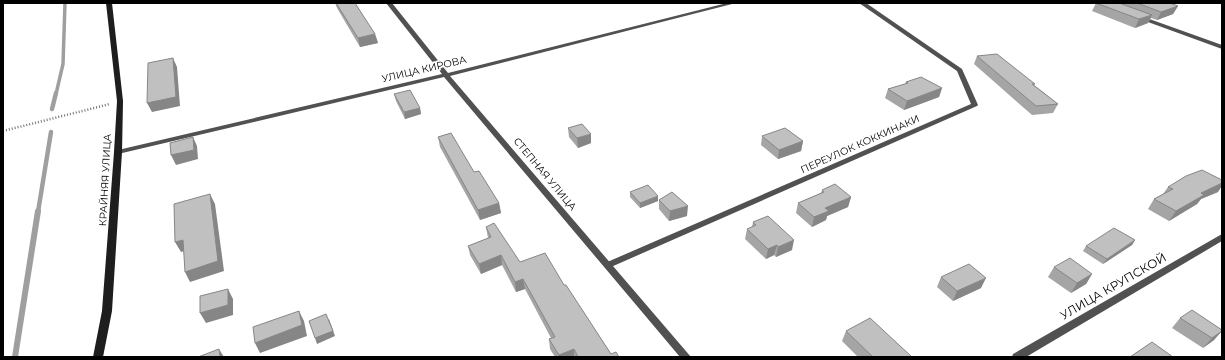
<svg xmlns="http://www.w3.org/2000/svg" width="1225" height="360" viewBox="0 0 1225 360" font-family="Montserrat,sans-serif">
	<rect width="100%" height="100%" fill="#fff"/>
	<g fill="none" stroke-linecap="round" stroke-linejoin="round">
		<path stroke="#9f9f9f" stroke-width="3.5" d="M 56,94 L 63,64 L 65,3"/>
		<path stroke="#9f9f9f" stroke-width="4.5" d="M 52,109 L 56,93
			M 38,212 L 51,132"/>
		<path stroke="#9f9f9f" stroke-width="6" d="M 15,357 L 38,211"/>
		<path stroke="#737373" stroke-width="2.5" stroke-dasharray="1 2" stroke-linecap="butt" d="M 3,131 L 110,104"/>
		<path fill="#515151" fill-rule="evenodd" d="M 859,3 L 866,3 L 962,69 L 978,105 L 977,106 L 611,267 L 605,267 L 603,265 L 605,263 L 971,104 L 957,71 Z"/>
		<path fill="#515151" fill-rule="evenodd" d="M 386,3 L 392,3 L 448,73 L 727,3 L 736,3 L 450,76 L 691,357 L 680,357 L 444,77 L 118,154 L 114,152 L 118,150 L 442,74 Z
			M 1137,16 L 1141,16 L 1222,45 L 1222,49 L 1137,18 Z
			M 1222,234 L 1222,241 L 1026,357 L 1012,357 L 1013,354 Z"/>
		<path fill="#1e1e1e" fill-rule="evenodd" d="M 106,3 L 112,3 L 123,101 L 122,152 L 112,311 L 103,357 L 93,357 L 102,311 L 114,152 L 117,101 Z"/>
	</g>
	<path fill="#a5a5a5" d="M 335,3 L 355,3 L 375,34 L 378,43 L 360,47 L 337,8 Z
		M 1096,3 L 1171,3 L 1171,4 L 1178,6 L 1173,14 L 1157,20 L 1151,18 L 1148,23 L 1135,28 L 1092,11 Z
		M 977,56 L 1035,84 L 1034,85 L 1058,104 L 1053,113 L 1032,115 L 974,64 Z
		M 906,82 L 942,88 L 939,97 L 904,110 L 885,98 L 888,89 L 905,84 Z
		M 394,94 L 420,108 L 421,114 L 405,119 L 396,101 Z
		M 568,128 L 591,143 L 578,148 L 569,137 Z
		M 762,136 L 803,141 L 801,151 L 778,159 L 761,145 Z
		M 438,137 L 474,172 L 499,203 L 501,213 L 480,220 L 440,147 Z
		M 1168,187 L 1218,192 L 1201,199 L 1197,204 L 1169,221 L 1148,209 L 1154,199 L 1163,194 Z
		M 822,190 L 851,197 L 848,207 L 827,216 L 826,220 L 812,227 L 796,213 L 798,203 L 821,193 Z
		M 630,192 L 658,201 L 640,208 L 630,197 Z
		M 659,200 L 687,216 L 669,221 L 659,209 Z
		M 753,222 L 792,250 L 776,257 L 774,255 L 766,259 L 745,239 L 747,229 L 752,227 Z
		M 486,227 L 520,262 L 564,285 L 611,354 L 619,357 L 555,357 L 550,349 L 549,339 L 551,338 L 525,289 L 516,292 L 502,265 L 481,274 L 470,255 L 468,246 L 488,238 Z
		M 1135,240 L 1132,245 L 1103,264 L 1083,251 L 1086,246 Z
		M 1054,267 L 1092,274 L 1086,284 L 1071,293 L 1048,277 Z
		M 941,277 L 981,288 L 953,301 L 937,287 Z
		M 1180,318 L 1222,330 L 1214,340 L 1203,348 L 1172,328 Z
		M 846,331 L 912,357 L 858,357 L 842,341 Z"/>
	<path fill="#868686" d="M 1169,3 L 1171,3 L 1168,9 L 1178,6 L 1173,14 L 1157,20 L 1161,12 Z
		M 1152,15 L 1148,23 L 1135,28 L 1139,19 Z
		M 375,34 L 378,43 L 360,47 L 358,38 Z
		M 173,58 L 177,67 L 180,106 L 152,112 L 147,103 Z
		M 942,88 L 939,97 L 904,110 L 907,101 Z
		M 420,108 L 421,114 L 405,119 L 404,112 Z
		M 591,134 L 591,143 L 578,148 L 577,138 Z
		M 193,137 L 197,146 L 198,159 L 176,165 L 171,155 Z
		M 803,141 L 801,151 L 778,159 L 779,150 Z
		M 1222,183 L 1222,186 L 1218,192 L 1201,199 L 1197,204 L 1169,221 L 1176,211 L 1201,193 Z
		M 210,194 L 215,204 L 224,271 L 190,282 L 185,272 Z
		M 658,196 L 658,201 L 640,208 L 640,203 Z
		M 851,197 L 848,207 L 827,216 L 826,220 L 812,227 L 814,217 L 825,208 Z
		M 499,203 L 501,213 L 480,220 L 478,210 Z
		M 688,206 L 687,216 L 669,221 L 670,211 Z
		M 183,240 L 189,250 L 181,252 L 175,242 Z
		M 794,240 L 792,250 L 776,257 L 778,247 Z
		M 1135,240 L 1132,245 L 1103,264 L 1107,259 Z
		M 777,245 L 774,255 L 766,259 L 768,249 Z
		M 501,255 L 502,265 L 481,274 L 479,264 Z
		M 1092,274 L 1086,284 L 1071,293 L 1077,283 Z
		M 986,278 L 981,288 L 953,301 L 957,291 Z
		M 523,279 L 525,289 L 516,292 L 515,282 Z
		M 228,289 L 233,299 L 233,315 L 206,323 L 200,313 Z
		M 299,311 L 304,321 L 307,336 L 260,353 L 255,343 Z
		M 329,319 L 335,336 L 317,344 L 315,338 Z
		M 1222,331 L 1214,340 L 1203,348 L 1212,338 Z
		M 219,349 L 224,357 L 220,357 Z
		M 574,349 L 574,357 L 559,357 L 559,355 Z"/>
	<path fill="#c0c0c0" stroke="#868686" d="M 336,3 L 355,3 L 375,34 L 358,38 Z
		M 1096,3 L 1119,3 L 1152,15 L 1139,19 Z
		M 1137,3 L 1170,3 L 1178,6 L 1161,12 Z
		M 997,54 L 1035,84 L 1032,84 L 1058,104 L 1036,106 L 977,56 Z
		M 173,58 L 176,97 L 147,103 L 148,63 Z
		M 921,77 L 942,88 L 907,101 L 888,89 L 908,83 L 906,82 Z
		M 410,90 L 420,108 L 404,112 L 394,94 Z
		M 582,124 L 591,134 L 577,138 L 568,128 Z
		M 785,128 L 803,141 L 779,150 L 762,136 Z
		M 451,133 L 474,172 L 479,171 L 499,203 L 478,210 L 438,137 Z
		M 193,137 L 194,150 L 171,155 L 170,143 Z
		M 1202,170 L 1222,180 L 1222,183 L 1201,193 L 1204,195 L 1176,211 L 1154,199 L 1173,189 L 1168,187 L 1186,176 Z
		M 835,184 L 851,197 L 825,208 L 829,211 L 814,217 L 798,203 L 824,192 L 822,190 Z
		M 648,185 L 658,196 L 640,203 L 630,192 Z
		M 672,192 L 688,206 L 670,211 L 659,200 Z
		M 210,194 L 218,261 L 185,272 L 183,240 L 175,242 L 174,204 Z
		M 768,216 L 794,240 L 778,247 L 777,245 L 768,249 L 747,229 L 756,225 L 753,222 Z
		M 494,223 L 520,262 L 545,253 L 564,285 L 566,285 L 611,354 L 616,352 L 619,357 L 578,357 L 574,349 L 559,355 L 549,339 L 555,337 L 523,279 L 515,282 L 501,255 L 479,264 L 468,246 L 491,237 L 486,227 Z
		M 1114,228 L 1135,240 L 1107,259 L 1086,246 Z
		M 1070,258 L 1092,274 L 1077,283 L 1054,267 Z
		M 969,264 L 986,278 L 957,291 L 941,277 Z
		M 228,289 L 228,305 L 200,313 L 200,296 Z
		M 1192,310 L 1222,330 L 1222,331 L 1212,338 L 1180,318 Z
		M 299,311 L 302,325 L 255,343 L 253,327 Z
		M 326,314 L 333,331 L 315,338 L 309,321 Z
		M 870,318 L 912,357 L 873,357 L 846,331 Z
		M 1152,342 L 1173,357 L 1130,357 Z
		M 219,349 L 220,357 L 198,357 Z"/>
	<g text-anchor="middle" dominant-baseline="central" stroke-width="3.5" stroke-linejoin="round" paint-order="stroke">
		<g font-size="10" fill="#000" stroke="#fff">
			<text transform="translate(424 69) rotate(-13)">УЛИЦА КИРОВА</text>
			<text transform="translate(860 144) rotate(-24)">ПЕРЕУЛОК КОККИНАКИ</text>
			<text transform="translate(545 174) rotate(50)">СТЕПНАЯ УЛИЦА</text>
			<text transform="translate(105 180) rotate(-87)">КРАЙНЯЯ УЛИЦА</text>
		</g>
		<g font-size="12" fill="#000" stroke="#fff">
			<text transform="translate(1113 286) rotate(-30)">УЛИЦА КРУПСКОЙ</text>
		</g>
	</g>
	<rect width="1225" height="360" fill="none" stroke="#000000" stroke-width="8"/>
</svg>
